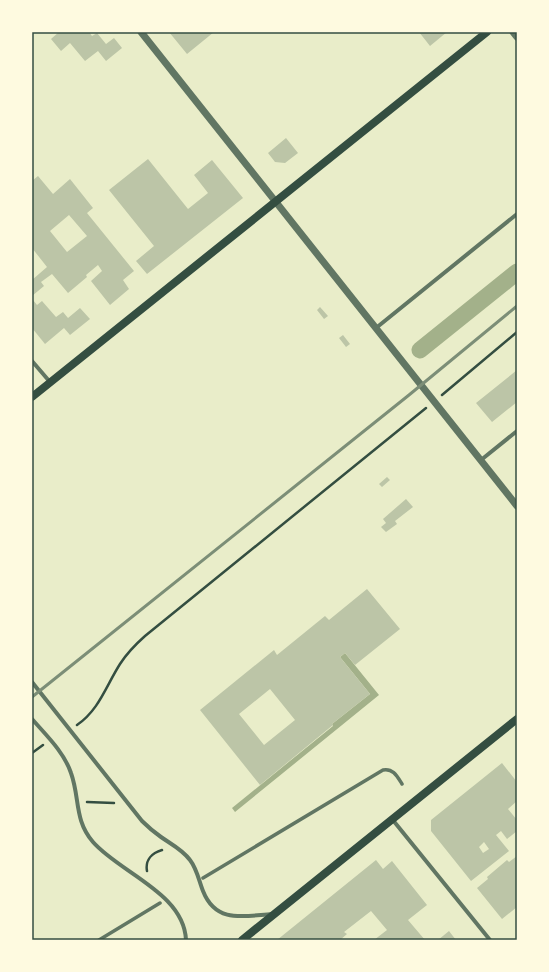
<svg xmlns="http://www.w3.org/2000/svg" width="549" height="972" viewBox="0 0 549 972" font-family="'Sofia Sans Condensed',sans-serif">
	<rect width="100%" height="100%" fill="#e9edc9"/>
	<path fill="#a3b18a" d="M 345,653 L 379,695 L 235,812 L 232,808 L 333,726 L 332,724 L 370,694 L 340,657 Z"/>
	<g fill="none" stroke-linecap="round" stroke-linejoin="round">
		<path stroke="#a3b18a" stroke-width="17" d="M 420,350 L 517,272"/>
	</g>
	<path fill="#bcc5a7" fill-rule="evenodd" d="M 59,32 L 89,32 L 92,36 L 97,33 L 106,44 L 114,38 L 122,48 L 106,61 L 98,51 L 85,61 L 70,43 L 61,51 L 51,39 Z
		M 169,32 L 214,32 L 187,54 Z
		M 419,32 L 447,32 L 430,46 Z
		M 286,138 L 298,153 L 285,163 L 275,162 L 268,153 Z
		M 148,159 L 188,209 L 208,193 L 194,175 L 212,160 L 243,198 L 147,274 L 136,261 L 154,246 L 109,190 Z
		M 38,176 L 53,194 L 70,179 L 93,208 L 87,213 L 134,271 L 123,280 L 129,289 L 110,305 L 91,281 L 102,271 L 98,265 L 86,275 L 87,277 L 68,293 L 52,274 L 41,282 L 44,286 L 32,296 L 32,280 L 47,267 L 32,248 L 32,181 ZM 69,215 L 87,236 L 67,252 L 50,231 Z
		M 33,300 L 37,305 L 42,301 L 56,317 L 63,312 L 68,318 L 80,308 L 90,319 L 70,335 L 64,328 L 45,344 L 32,328 Z
		M 320,307 L 328,316 L 324,319 L 317,310 Z
		M 343,335 L 350,344 L 346,347 L 339,338 Z
		M 517,370 L 517,402 L 492,422 L 476,403 Z
		M 387,477 L 390,480 L 382,487 L 379,484 Z
		M 406,499 L 413,507 L 395,521 L 397,524 L 386,532 L 381,527 L 386,523 L 383,519 Z
		M 367,589 L 400,629 L 355,665 L 345,653 L 340,657 L 370,694 L 332,724 L 333,725 L 260,785 L 200,710 L 274,650 L 277,655 L 325,616 L 329,620 ZM 270,689 L 295,720 L 264,745 L 239,714 Z
		M 502,763 L 517,782 L 517,801 L 508,809 L 517,820 L 517,831 L 507,839 L 501,831 L 496,835 L 509,851 L 471,881 L 431,831 L 431,820 ZM 484,842 L 489,849 L 483,853 L 479,847 Z
		M 517,856 L 517,907 L 502,919 L 477,888 L 488,879 L 487,877 L 507,860 L 509,862 Z
		M 376,860 L 383,869 L 392,861 L 427,905 L 408,920 L 425,940 L 374,940 L 387,930 L 371,911 L 344,932 L 347,934 L 340,940 L 277,940 Z
		M 449,931 L 456,940 L 438,940 Z"/>
	<g fill="none" stroke-linecap="round" stroke-linejoin="round">
		<path stroke="#344e41" stroke-width="2.5" d="M 442,395 L 517,332
			M 77,725 C 99,710 106,686 120,664 C 127,653 136,644 145,636 L 426,408
			M 32,753 L 43,745
			M 87,802 L 114,803
			M 147,871 C 145,860 152,853 162,850"/>
		<path stroke="#617663" stroke-width="3.5" d="M 203,878 L 383,770 C 393,768 397,776 402,784
			M 99,940 L 160,903"/>
		<path stroke="#617663" stroke-width="4" d="M 376,328 L 517,214
			M 32,361 L 50,382
			M 481,460 L 517,431
			M 32,682 L 142,821 C 148,827 154,832 161,837 C 171,844 183,850 190,860 C 197,869 199,881 203,891 C 216,924 244,916 272,914
			M 32,719 C 46,735 64,752 71,773 C 80,798 74,820 93,842 C 120,873 184,893 186,940
			M 392,819 L 490,940"/>
		<path stroke="#617663" stroke-width="7" d="M 141,32 L 517,506
			M 513,32 L 517,37"/>
		<path stroke="#344e41" stroke-width="8" d="M 32,397 L 487,32
			M 242,940 L 517,719"/>
		<path stroke="#7c8e77" stroke-width="3" d="M 32,697 L 409,395 L 517,306"/>
	</g>
	<rect width="549" height="972" fill="none" stroke="#fefae0" stroke-width="66"/>
	<rect x="33" y="33" width="483" height="906" fill="none" stroke="#344e41" stroke-width="1.5"/>
</svg>
